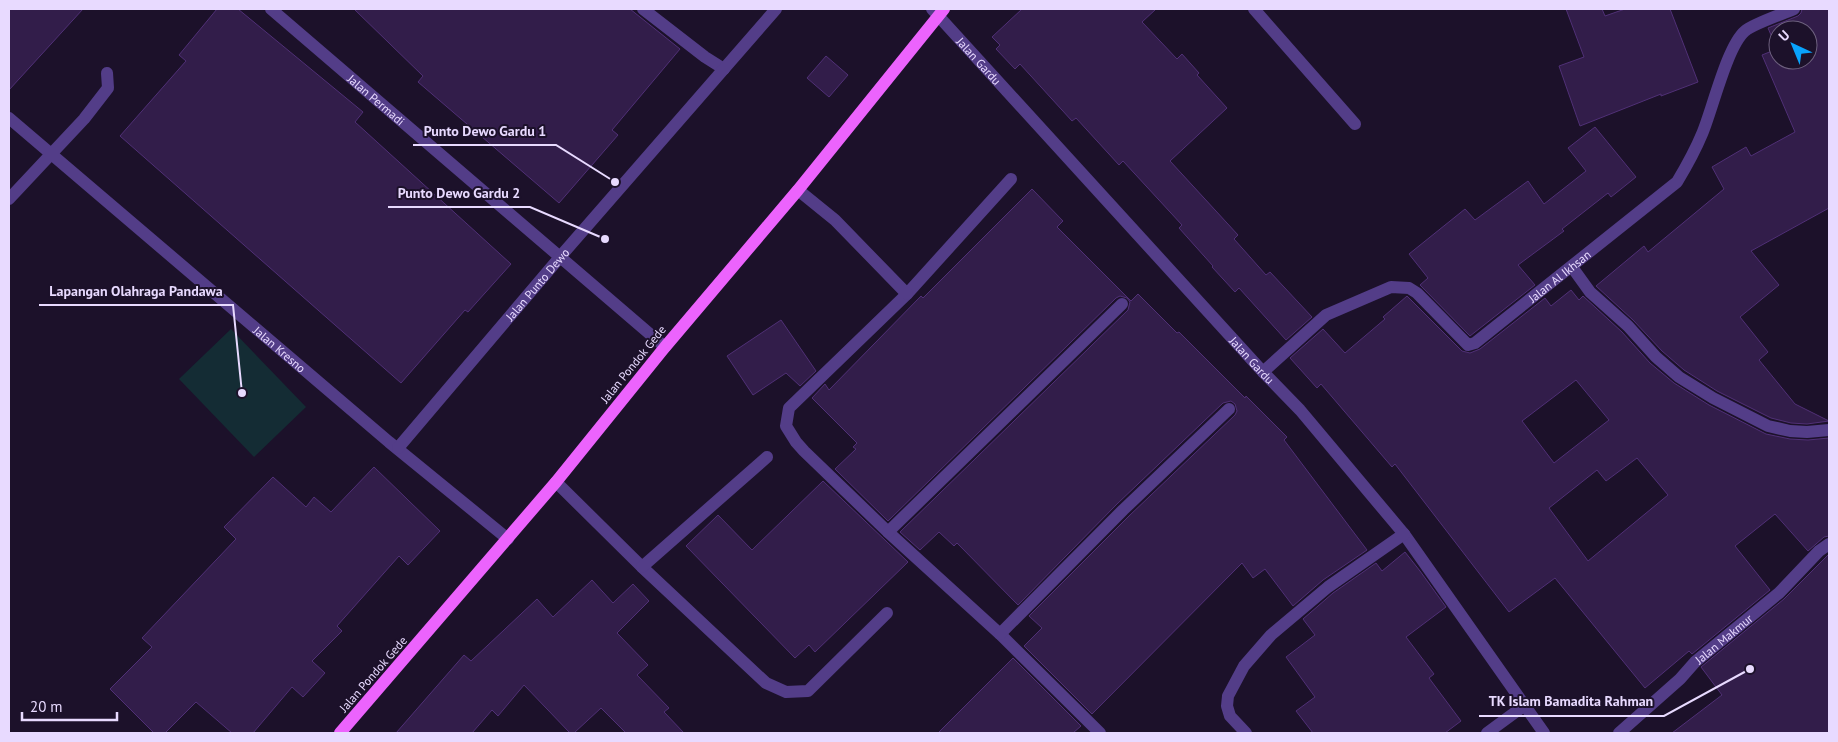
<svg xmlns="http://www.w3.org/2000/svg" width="1838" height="742" viewBox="0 0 1838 742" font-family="'PT Sans',sans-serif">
	<rect width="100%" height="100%" fill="#1c112a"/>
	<path fill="#142c34" d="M 231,329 L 306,407 L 254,457 L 179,379 Z"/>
	<path fill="#321d4a" stroke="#503076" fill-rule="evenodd" d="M 9,9 L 83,9 L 9,90 Z
		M 217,9 L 238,9 L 363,112 L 355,122 L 511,264 L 468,312 L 465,310 L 401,383 L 120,136 L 186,61 L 179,55 Z
		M 354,9 L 630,9 L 680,49 L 612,130 L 618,135 L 559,203 L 418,82 L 423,76 Z
		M 1022,9 L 1156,9 L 1142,22 L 1177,59 L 1182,54 L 1199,73 L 1197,75 L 1227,108 L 1170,161 L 1238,235 L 1234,239 L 1266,275 L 1270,272 L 1312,317 L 1286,340 L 1239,288 L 1235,292 L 1212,267 L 1213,266 L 1179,228 L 1182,225 L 1123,161 L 1119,165 L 1076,118 L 1072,121 L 1020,64 L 1015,69 L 996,49 L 1000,45 L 992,37 Z
		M 1566,9 L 1602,9 L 1605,16 L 1625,9 L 1670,9 L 1698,82 L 1661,96 L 1661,94 L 1580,126 L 1559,66 L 1584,57 Z
		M 1802,9 L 1829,9 L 1829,208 L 1751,251 L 1779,285 L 1740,317 L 1768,352 L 1759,360 L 1795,404 L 1829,421 L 1807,424 L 1791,423 L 1771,418 L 1717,391 L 1684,370 L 1662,351 L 1633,320 L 1596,286 L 1644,246 L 1648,252 L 1724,189 L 1712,167 L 1746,147 L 1751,156 L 1795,132 L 1762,55 L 1777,49 L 1768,28 L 1798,16 L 1801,13 ZM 1778,30 L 1808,30 L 1808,60 L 1778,60 Z
		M 826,56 L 848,75 L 829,97 L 807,78 Z
		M 1595,127 L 1636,177 L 1611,197 L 1608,193 L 1562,229 L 1564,231 L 1518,265 L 1535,285 L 1470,336 L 1420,285 L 1428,278 L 1409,254 L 1465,209 L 1475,220 L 1528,181 L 1544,204 L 1586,171 L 1568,148 Z
		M 1032,189 L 1063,221 L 1057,227 L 1131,301 L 1138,294 L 1177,333 L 1179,332 L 1245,398 L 1246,396 L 1287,437 L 1284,440 L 1367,550 L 1323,580 L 1293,606 L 1265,569 L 1253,578 L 1242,563 L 1092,714 L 1024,646 L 1042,628 L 1029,616 L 1129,516 L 1235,415 L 1237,411 L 1235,404 L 1231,401 L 1223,403 L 1117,504 L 1018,605 L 957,543 L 954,546 L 939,532 L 920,550 L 900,532 L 1128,310 L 1130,302 L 1127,298 L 1120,296 L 1116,298 L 888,521 L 835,469 L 856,449 L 853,447 L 857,443 L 812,398 L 825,384 L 829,390 L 921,296 L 923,298 Z
		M 1571,290 L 1579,300 L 1583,296 L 1622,332 L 1650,363 L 1674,383 L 1709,405 L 1766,434 L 1790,439 L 1808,440 L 1829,438 L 1829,536 L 1824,537 L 1808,551 L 1775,514 L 1735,546 L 1770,590 L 1692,654 L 1689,651 L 1645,688 L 1555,578 L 1509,612 L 1395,464 L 1392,467 L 1321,384 L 1317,388 L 1290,358 L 1323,329 L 1345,353 L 1385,319 L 1383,317 L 1407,296 L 1462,351 L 1470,353 L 1480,349 L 1545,298 L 1551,306 ZM 1576,380 L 1609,420 L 1554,463 L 1522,421 ZM 1637,458 L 1668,495 L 1588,561 L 1549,508 L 1597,470 L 1606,481 Z
		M 781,320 L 816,371 L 800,386 L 786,373 L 753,395 L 727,356 Z
		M 374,467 L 440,531 L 408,565 L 399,556 L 337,626 L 342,631 L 312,661 L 325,673 L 303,697 L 292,687 L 253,733 L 232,733 L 196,702 L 165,733 L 154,733 L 110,689 L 152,647 L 142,638 L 236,539 L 224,527 L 273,477 L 306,507 L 314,497 L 331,512 Z
		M 823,481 L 908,562 L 815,652 L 809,645 L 795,658 L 686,546 L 718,515 L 752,550 Z
		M 1405,552 L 1420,571 L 1446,607 L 1406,637 L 1434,674 L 1429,678 L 1461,721 L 1445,733 L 1313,733 L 1296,711 L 1315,697 L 1286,657 L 1315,635 L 1303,619 L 1333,593 L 1376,563 L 1382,571 Z
		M 1829,554 L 1829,733 L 1672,733 L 1722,695 L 1701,667 L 1784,599 Z
		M 592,580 L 613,603 L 633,584 L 649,601 L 617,633 L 648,665 L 637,675 L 669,708 L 664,712 L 684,733 L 626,733 L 601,708 L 574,733 L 570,733 L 524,685 L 498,716 L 492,710 L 472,733 L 396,733 L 464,655 L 471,661 L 537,599 L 553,617 Z
		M 1013,658 L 1081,726 L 1073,733 L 938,733 Z"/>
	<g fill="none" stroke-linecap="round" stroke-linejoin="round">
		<g stroke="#533d88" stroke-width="12">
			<path id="s1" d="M 271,9 L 665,347"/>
			<path d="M 643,9 L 705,57 L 724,69"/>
			<path id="s2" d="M 932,9 L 1263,372 L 1300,410 L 1404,534 L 1544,733"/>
			<path d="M 1254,9 L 1355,124"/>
			<path id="s3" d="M 9,118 L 389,442 L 508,539"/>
			<path d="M 1011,179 L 907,294 L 789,408 L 786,426 L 796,442 L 804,451 L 888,532 L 1000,634 L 1100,733"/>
			<path d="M 798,190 L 835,220 L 907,294"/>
			<path d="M 9,199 L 84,119 L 108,88 L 107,73"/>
			<path d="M 1572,267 L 1590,292 L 1628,326 L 1656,357 L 1679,377 L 1713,398 L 1768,426 L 1790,431 L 1807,432 L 1829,430"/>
			<path id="s4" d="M 1263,372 L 1326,315 L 1391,287 L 1409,288 L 1417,293 L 1468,345 L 1475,343 L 1677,182 C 1686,167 1695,151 1702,134 C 1712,111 1727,46 1745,31 C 1753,24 1783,14 1794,9"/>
			<path id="s5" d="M 398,448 L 560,257 L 776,9"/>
			<path d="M 556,482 L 642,567 L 766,683 L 786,692 L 808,691 L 887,613"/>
			<path d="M 888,532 L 1122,304"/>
			<path d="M 642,567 L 767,457"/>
			<path d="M 1000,634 L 1123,510 L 1229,409"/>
			<path d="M 1246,733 L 1230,716 L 1227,706 L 1228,696 L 1244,666 L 1271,635 L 1328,587 L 1404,534"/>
			<path d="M 1487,733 L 1525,705"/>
			<path id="s6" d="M 1619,733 L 1680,679 L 1695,662 L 1779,593 L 1819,551 L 1829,544"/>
		</g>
		<path stroke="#ec63fd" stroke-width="12" d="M 340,733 L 556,482 L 665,347 L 798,190 L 944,9"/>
	</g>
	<g text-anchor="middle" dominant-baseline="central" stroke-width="4" stroke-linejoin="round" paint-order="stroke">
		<g font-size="12" fill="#e8daff" stroke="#1c112a">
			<text stroke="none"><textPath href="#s2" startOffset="70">Jalan Gardu</textPath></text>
			<text stroke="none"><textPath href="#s1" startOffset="139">Jalan Permadi</textPath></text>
			<text stroke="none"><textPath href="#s4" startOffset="371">Jalan Al Ikhsan</textPath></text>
			<text stroke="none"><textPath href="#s5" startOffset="215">Jalan Punto Dewo</textPath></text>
			<text stroke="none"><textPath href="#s3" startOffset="356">Jalan Kresno</textPath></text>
			<text stroke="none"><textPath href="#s2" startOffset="475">Jalan Gardu</textPath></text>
			<text transform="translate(633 364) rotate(-51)">Jalan Pondok Gede</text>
			<text stroke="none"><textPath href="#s6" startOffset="141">Jalan Makmur</textPath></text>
			<text transform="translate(373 674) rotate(-49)">Jalan Pondok Gede</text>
		</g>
	</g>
	<path fill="none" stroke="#e8daff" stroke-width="2" d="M615 182L556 145H413M605 239L530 207H388M242 393L233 305H39M1750 669L1664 716H1479"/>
	<g fill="#e8daff" stroke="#1c112a" stroke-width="2">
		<circle cx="615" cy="182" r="5"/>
		<circle cx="605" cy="239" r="5"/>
		<circle cx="242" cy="393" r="5"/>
		<circle cx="1750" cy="669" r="5"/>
	</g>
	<g font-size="14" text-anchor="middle" font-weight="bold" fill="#e8daff" stroke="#1c112a" stroke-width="4" stroke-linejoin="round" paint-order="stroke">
		<text x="485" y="136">Punto Dewo Gardu 1</text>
		<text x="459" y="198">Punto Dewo Gardu 2</text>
		<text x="136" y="296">Lapangan Olahraga Pandawa</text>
		<text x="1571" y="706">TK Islam Bamadita Rahman</text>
	</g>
	<rect width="1838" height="742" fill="none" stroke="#e8daff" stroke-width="20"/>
	<g transform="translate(1793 45) rotate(316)"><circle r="24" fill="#1c112a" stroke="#6e617f"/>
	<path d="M0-4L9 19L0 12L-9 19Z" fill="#09a3fc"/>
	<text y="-8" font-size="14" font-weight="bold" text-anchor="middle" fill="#e8daff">U</text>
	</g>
	<path d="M22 712v8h95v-8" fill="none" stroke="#e8daff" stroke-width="2.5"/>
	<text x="30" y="712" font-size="15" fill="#e8daff" stroke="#1c112a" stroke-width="4" paint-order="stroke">20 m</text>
</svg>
